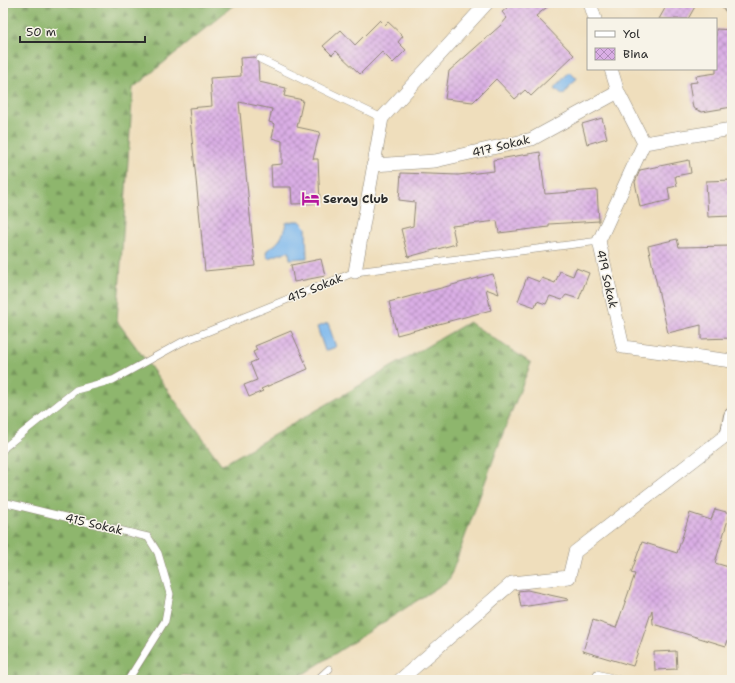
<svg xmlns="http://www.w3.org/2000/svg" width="735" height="683" viewBox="0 0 735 683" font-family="'Shantell Sans',sans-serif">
	<defs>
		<pattern id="forest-firs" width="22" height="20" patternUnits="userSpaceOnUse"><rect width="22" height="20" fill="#8eb66d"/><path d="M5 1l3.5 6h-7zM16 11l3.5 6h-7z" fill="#74945a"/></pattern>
		<pattern id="building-cross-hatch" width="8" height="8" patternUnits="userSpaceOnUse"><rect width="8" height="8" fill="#daaee5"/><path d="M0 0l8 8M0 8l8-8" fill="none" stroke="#b18eba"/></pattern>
	</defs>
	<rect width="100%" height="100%" fill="#f7f3e8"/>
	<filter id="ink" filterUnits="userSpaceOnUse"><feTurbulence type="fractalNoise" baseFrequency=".025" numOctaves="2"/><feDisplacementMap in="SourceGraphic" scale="8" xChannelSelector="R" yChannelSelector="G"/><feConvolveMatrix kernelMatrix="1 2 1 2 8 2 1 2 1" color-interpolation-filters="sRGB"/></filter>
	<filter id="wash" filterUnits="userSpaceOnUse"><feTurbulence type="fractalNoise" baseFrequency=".012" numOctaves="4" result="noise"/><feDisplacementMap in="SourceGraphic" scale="16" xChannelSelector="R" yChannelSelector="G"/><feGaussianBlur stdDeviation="0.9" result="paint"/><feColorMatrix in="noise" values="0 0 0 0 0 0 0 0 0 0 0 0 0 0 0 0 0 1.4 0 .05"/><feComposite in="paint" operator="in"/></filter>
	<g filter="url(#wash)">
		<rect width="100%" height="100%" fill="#efdebc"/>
		<path fill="url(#forest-firs)" stroke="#5c704c" d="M 3,3 L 236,3 L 133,88 L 117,321 L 222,465 L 469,322 L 531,363 L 505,428 L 449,580 L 294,680 L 242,680 L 180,675 L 178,680 L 3,680 Z"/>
		<path fill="#7bb7ed" stroke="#53718c" d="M 569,72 L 576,78 L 563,95 L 555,88 Z
			M 294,221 L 300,221 L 306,227 L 307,258 L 290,259 L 289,251 L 268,258 L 266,254 L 267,250 C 280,243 283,236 286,223 Z
			M 328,323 L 336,347 L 325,351 L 317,327 Z"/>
		<g id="blocks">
			<path fill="url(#building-cross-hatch)" d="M 513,3 L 552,3 L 536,16 L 574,55 L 531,96 L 525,90 L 515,99 L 496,79 L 473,102 L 445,99 L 449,71 L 501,25 L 507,18 L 502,12 Z
				M 668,3 L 697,3 L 688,19 L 659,19 Z
				M 380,20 L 385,25 L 388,22 L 403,36 L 398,42 L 406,50 L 393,63 L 382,52 L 360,74 L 336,51 L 332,55 L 323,46 L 341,30 L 355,45 Z
				M 716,29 L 732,30 L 732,107 L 702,112 L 693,108 L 689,83 L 697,82 L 696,76 L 716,73 Z
				M 255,57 L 258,63 L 259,82 L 286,88 L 284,96 L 303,100 L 297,127 L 320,132 L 313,159 L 318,159 L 320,203 L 292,204 L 291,187 L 272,187 L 271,165 L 282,164 L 282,141 L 272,138 L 275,124 L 269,122 L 272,109 L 239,102 L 255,266 L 205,271 L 189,108 L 212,106 L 210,78 L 241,76 L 240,58 Z
				M 602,118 L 607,138 L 587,144 L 582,124 Z
				M 540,152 L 545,194 L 597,190 L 599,221 L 549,224 L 549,227 L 499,233 L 497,221 L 452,226 L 456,244 L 408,257 L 401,229 L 413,226 L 415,202 L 399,200 L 401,173 L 458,175 L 494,171 L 493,160 Z
				M 689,160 L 691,173 L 675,176 L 677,186 L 668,188 L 670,200 L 640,207 L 635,182 L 640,170 Z
				M 732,180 L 732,216 L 708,217 L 706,181 Z
				M 677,239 L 679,247 L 732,246 L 732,338 L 701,339 L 701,325 L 668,333 L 648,246 Z
				M 321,259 L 325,276 L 294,282 L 291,265 Z
				M 576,268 L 589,273 L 579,299 L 566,295 L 562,300 L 550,296 L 546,304 L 537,301 L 535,307 L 518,301 L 527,277 L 540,282 L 542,278 L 555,283 L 560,271 L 573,276 Z
				M 493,274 L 499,294 L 486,289 L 491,310 L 397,335 L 389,302 Z
				M 291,331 L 308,369 L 261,389 L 263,391 L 249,397 L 244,385 L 257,380 L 250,363 L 257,360 L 253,352 L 257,350 L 255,346 Z
				M 715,509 L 730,513 L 715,563 L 732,568 L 732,629 L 726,646 L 653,624 L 652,610 L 633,666 L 583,651 L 593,620 L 616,628 L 635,574 L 631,573 L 642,542 L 677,553 L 690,513 L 711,520 Z
				M 527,590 L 568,599 L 568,600 L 521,607 L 518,591 Z
				M 676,651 L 677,669 L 655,670 L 654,652 Z"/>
		</g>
	</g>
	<g filter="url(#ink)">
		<use href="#blocks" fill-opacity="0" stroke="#8d8474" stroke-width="1"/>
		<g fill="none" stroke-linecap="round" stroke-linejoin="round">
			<defs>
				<path id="service" d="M 260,59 L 382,118
					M 3,450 L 5,447 L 76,390 L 113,380 L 182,342 L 355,272 L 599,241
					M 3,502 L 148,537 L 158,553 L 170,594 L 165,621 L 128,680
					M 597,674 L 620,680
					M 732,676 L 732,675
					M 317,680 L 329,669"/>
				<path id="minor" d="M 590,3 L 595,19
					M 611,69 L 618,92 L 644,143 L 599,241 L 623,347 L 732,361
					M 644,143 L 732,129
					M 373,165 L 435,161 L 532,139 L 618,92
					M 355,272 L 382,118 L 487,3
					M 400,680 L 512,583 L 569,577 L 575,552 L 729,433"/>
				<path id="tertiary" d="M 730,3 L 732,6
					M 732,416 L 729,433 L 732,436"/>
			</defs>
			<use href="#service" stroke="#8d8474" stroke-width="8"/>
			<use href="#minor" stroke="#8d8474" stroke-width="14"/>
			<use href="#tertiary" stroke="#8d8474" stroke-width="18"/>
			<use href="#service" stroke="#fff" stroke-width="7"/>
			<use href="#minor" stroke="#fff" stroke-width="13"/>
			<use href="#tertiary" stroke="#fff" stroke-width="16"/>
		</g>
	</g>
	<defs>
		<symbol id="hotel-bare" viewBox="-9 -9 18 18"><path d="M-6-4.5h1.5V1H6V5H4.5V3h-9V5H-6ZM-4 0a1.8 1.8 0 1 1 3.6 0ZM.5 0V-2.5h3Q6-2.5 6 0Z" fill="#b5179e" stroke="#f7f3e8" stroke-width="2.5" paint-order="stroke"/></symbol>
	</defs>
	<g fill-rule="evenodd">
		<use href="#hotel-bare" x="298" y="186" width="25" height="25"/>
	</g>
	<g text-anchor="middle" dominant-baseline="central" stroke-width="3" stroke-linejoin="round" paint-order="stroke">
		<g font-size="12" fill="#2b2b2b" stroke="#f7f3e8">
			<text transform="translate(501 146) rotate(-14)">417 Sokak</text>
			<text transform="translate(607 279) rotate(77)">419 Sokak</text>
			<text transform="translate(315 288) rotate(-22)">415 Sokak</text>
			<text transform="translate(94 524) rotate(13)">415 Sokak</text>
		</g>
		<g font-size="12" font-weight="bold" fill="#2b2b2b" stroke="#f7f3e8" text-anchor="start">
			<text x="323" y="199">Seray Club</text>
		</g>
	</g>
	<rect width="735" height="683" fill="none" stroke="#f7f3e8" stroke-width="16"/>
	<rect x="587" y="18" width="130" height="52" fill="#f7f3e8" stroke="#a5a39c"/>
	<rect x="595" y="31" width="20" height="6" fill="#ffffff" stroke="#a5a39c"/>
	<text x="623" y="38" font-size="12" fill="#2b2b2b">Yol</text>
	<rect x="595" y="48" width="20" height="12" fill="url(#building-cross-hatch)" stroke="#a5a39c"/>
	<text x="623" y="58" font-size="12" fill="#2b2b2b">Bina</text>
	<path d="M20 36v6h125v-6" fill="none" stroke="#2b2b2b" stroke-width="2"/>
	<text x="26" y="36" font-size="12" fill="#2b2b2b" stroke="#f7f3e8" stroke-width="3" paint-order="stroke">50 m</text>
</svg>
